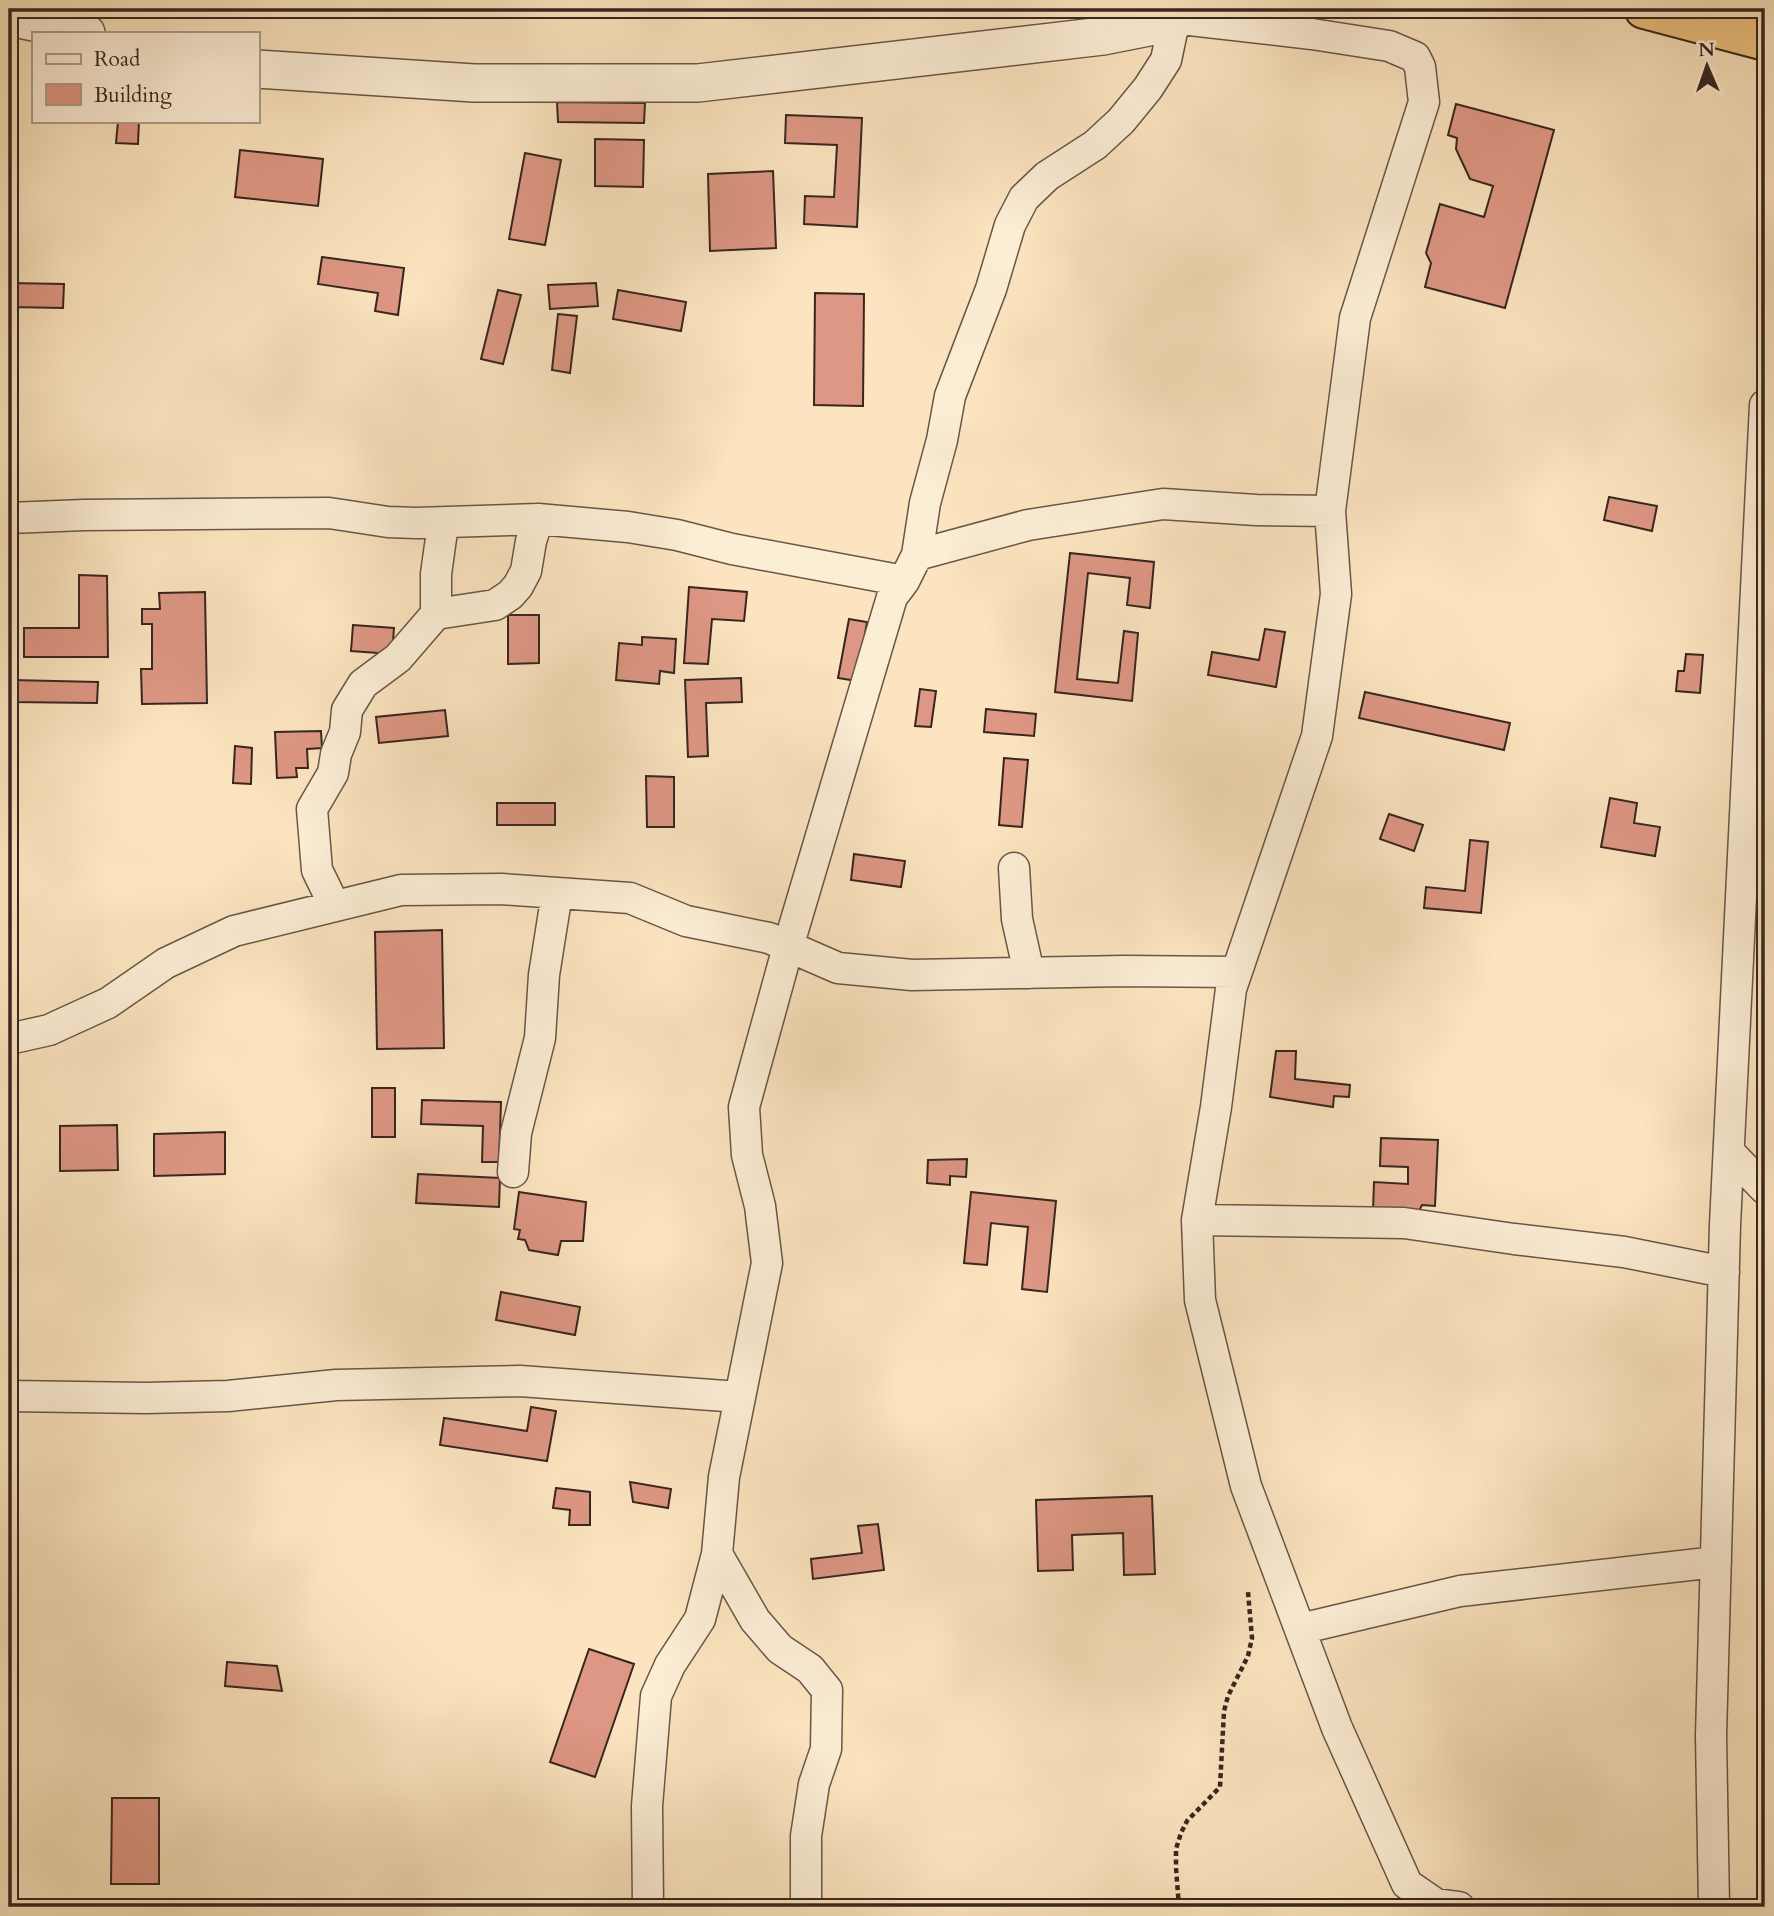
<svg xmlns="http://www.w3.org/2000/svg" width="1774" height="1916" viewBox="0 0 1774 1916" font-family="Cardo,serif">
	<rect width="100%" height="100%" fill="#fbe4bf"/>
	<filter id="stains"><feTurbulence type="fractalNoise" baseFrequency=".00286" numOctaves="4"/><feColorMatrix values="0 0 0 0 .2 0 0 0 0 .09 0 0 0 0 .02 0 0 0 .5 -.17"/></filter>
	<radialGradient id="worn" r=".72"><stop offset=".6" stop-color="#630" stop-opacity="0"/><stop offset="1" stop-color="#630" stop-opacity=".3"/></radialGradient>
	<path fill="#de9784" stroke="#37261f" stroke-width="2" d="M 557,102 L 645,103 L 644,123 L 558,122 Z
		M 1456,104 L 1554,130 L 1505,308 L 1425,287 L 1431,263 L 1426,253 L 1440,204 L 1484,217 L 1493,186 L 1470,179 L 1456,149 L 1457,138 L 1448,135 Z
		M 786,115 L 862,118 L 857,227 L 804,224 L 805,196 L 834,197 L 837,145 L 785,143 Z
		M 118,121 L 139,121 L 138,144 L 116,143 Z
		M 595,139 L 644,140 L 643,187 L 595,186 Z
		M 240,150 L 323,159 L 318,206 L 235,197 Z
		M 525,153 L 561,160 L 545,245 L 509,239 Z
		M 773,171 L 776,248 L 710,251 L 708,174 Z
		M 322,257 L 404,268 L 398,315 L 375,311 L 378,293 L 318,284 Z
		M 9,283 L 64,284 L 63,308 L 9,307 Z
		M 596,283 L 598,306 L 550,309 L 548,285 Z
		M 498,290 L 521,295 L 503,364 L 481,359 Z
		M 618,290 L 686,302 L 681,331 L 613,319 Z
		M 815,293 L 864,294 L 863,406 L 814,405 Z
		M 558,314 L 577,316 L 570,373 L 552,370 Z
		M 1609,497 L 1657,506 L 1652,531 L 1604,520 Z
		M 1070,553 L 1154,562 L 1150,608 L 1127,605 L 1130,578 L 1088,573 L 1077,679 L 1118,683 L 1124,631 L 1138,633 L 1132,701 L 1055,692 Z
		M 79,575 L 107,576 L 108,657 L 24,657 L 24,628 L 79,628 Z
		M 689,587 L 747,592 L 744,621 L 712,619 L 708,664 L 684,663 Z
		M 205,592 L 207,703 L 142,704 L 141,669 L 152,669 L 152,624 L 142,624 L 142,609 L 160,609 L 159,593 Z
		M 508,615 L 539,615 L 539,663 L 508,664 Z
		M 849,619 L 867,622 L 857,681 L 838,678 Z
		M 353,625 L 394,628 L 392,654 L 351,651 Z
		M 1265,629 L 1285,632 L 1276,687 L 1208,675 L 1212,652 L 1259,660 Z
		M 642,637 L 676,639 L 674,673 L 660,671 L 659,684 L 616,680 L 619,643 L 642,645 Z
		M 1686,654 L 1703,655 L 1700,693 L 1676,691 L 1678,671 L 1684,671 Z
		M 741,678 L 742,702 L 706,703 L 708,756 L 688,757 L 685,680 Z
		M 12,680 L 98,682 L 97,703 L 11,702 Z
		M 920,689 L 936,691 L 931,727 L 915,726 Z
		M 1365,692 L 1510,723 L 1504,750 L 1359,718 Z
		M 986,709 L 1036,714 L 1034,736 L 984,732 Z
		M 445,710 L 448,736 L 379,743 L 376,717 Z
		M 321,731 L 322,748 L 307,749 L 308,768 L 296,768 L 297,777 L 277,778 L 275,732 Z
		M 235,746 L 252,748 L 251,784 L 233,783 Z
		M 1004,758 L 1028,760 L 1022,827 L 999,825 Z
		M 646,776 L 674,777 L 674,827 L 647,827 Z
		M 1610,798 L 1637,803 L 1634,823 L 1660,827 L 1655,856 L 1601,847 Z
		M 497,803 L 555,803 L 555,825 L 497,825 Z
		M 1389,814 L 1423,825 L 1414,851 L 1380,839 Z
		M 1470,840 L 1488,842 L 1481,913 L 1424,908 L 1426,887 L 1465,891 Z
		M 854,854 L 905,861 L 901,887 L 851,880 Z
		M 442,930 L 444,1048 L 377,1049 L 375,932 Z
		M 1276,1051 L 1296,1051 L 1295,1079 L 1350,1085 L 1349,1097 L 1334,1096 L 1333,1107 L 1270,1097 Z
		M 372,1088 L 395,1088 L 395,1137 L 372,1137 Z
		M 422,1100 L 501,1102 L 499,1162 L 482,1162 L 483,1126 L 421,1124 Z
		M 117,1125 L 118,1170 L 60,1171 L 60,1126 Z
		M 225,1132 L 225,1174 L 154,1176 L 154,1134 Z
		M 1381,1138 L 1438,1140 L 1435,1206 L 1422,1205 L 1418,1213 L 1373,1211 L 1374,1182 L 1408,1184 L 1408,1167 L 1380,1166 Z
		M 967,1159 L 966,1177 L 950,1176 L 950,1185 L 927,1183 L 928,1160 Z
		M 418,1174 L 500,1178 L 499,1207 L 416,1203 Z
		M 519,1192 L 586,1202 L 583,1241 L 561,1241 L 558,1255 L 529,1250 L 525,1240 L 518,1239 L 520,1230 L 514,1229 Z
		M 971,1192 L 1056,1201 L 1047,1292 L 1022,1289 L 1028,1227 L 991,1223 L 987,1265 L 964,1263 Z
		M 501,1292 L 580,1307 L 575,1335 L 496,1320 Z
		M 531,1407 L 556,1411 L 547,1461 L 440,1445 L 444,1418 L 527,1431 Z
		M 630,1482 L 671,1489 L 668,1508 L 633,1502 Z
		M 556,1488 L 590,1492 L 590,1525 L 569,1525 L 570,1510 L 553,1508 Z
		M 1152,1496 L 1155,1574 L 1124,1575 L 1123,1533 L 1072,1535 L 1073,1570 L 1038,1571 L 1036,1500 Z
		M 878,1524 L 884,1570 L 813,1579 L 811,1559 L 862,1553 L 858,1526 Z
		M 589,1649 L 634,1664 L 595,1777 L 550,1762 Z
		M 227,1662 L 277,1666 L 282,1691 L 225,1686 Z
		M 112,1798 L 159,1798 L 159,1884 L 111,1884 Z
		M 320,1899 L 320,1907 L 295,1907 L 295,1900 Z"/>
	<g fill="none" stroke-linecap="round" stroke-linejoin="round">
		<defs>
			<path id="minor" d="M 1181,19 L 1312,34 L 1389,46 L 1415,57 L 1420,67 L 1424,102 L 1355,318 L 1330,511 L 1336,594 L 1317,736 L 1231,989 L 1216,1107 L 1197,1220 L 1200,1300 L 1246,1486 L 1337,1728 L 1407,1884 L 1436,1904 L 1459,1907
				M 9,518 L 84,515 L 329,513 L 388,522 L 416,523 L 538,519 L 628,527 L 677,535 L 732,549 L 904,581
				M 917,555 L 925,503 L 942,440 L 950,396 L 991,289 L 1010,225 L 1024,198 L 1047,176 L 1095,145 L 1121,121 L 1148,88 L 1166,60 L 1174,22
				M 436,614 L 436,574 L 443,524
				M 1014,868 L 1017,919 L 1029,973
				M 334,905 L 317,870 L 312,809 L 333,773 L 336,754 L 345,732 L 347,710 L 363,684 L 398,658 L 436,614 L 495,605 L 510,595 L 518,586 L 526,571 L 531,541 L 538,519
				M 9,1039 L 49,1030 L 108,1003 L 166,963 L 234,931 L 401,890 L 501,889 L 630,898 L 686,921 L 769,938 L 838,968 L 912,975 L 1124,971 L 1236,972
				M 1729,1152 L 1765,1189
				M 513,1172 L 516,1133 L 540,1038 L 544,975 L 557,893
				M 1197,1220 L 1404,1223 L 1514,1239 L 1624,1252 L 1724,1272
				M 9,1396 L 146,1398 L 228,1396 L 336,1385 L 520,1381 L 739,1397
				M 717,1554 L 755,1620 L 780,1649 L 810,1669 L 827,1690 L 826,1749 L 814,1784 L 806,1836 L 806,1907
				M 1300,1629 L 1460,1591 L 1716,1562
				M 648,1907 L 647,1806 L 656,1696 L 670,1665 L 700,1619 L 717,1554 L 724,1477 L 767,1263 L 760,1206 L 747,1155 L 744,1107 L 788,947 L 892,597 L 904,581 L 917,555 L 1028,525 L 1163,504 L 1256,510 L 1330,511
				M 1714,1907 L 1711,1736 L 1725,1225 L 1765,405"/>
			<path id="tertiary" d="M 9,17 L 86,33
				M 1737,33 L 1753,9
				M 257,69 L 474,83 L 698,83 L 1103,36 L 1174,22 L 1191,9"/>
			<path id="trunk" d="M 1644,9 L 1765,41"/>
		</defs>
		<use href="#minor" stroke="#685647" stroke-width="33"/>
		<use href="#tertiary" stroke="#685647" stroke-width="40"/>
		<use href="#trunk" stroke="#37261f" stroke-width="42"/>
		<path stroke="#37261f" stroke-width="4.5" stroke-dasharray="5 3.5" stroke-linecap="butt" d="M 1179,1907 L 1176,1868 L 1176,1849 L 1181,1833 L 1187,1821 L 1220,1787 L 1224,1711 L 1228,1696 L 1248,1656 L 1252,1638 L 1248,1592"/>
		<use href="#minor" stroke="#fcedd5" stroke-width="30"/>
		<use href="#tertiary" stroke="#fcedd5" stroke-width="37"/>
		<use href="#trunk" stroke="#eec280" stroke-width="38"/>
	</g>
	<rect width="1774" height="1916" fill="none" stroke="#fbe4bf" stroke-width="35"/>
	<rect x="10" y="10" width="1753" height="1895" fill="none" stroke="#37261f" stroke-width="3.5"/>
	<rect x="18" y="18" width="1739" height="1881" fill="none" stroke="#37261f" stroke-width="2"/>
	<rect x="32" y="32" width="228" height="91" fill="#fcedd5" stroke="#ad9d8c" stroke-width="2"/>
	<rect x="46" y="54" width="35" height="10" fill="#fcedd5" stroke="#ad9d8c" stroke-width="2"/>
	<text x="94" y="66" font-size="21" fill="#37261f">Road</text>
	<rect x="46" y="84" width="35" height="21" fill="#de9784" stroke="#ad9d8c" stroke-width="2"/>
	<text x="94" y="102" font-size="21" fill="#37261f">Building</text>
	<g transform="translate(1707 66) rotate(358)" stroke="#fcedd5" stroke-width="5" paint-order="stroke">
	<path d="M0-5L12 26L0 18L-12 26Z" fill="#37261f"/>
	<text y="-10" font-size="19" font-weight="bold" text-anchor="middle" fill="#37261f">N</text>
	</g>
	<rect width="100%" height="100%" filter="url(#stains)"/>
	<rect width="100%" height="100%" fill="url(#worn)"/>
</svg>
